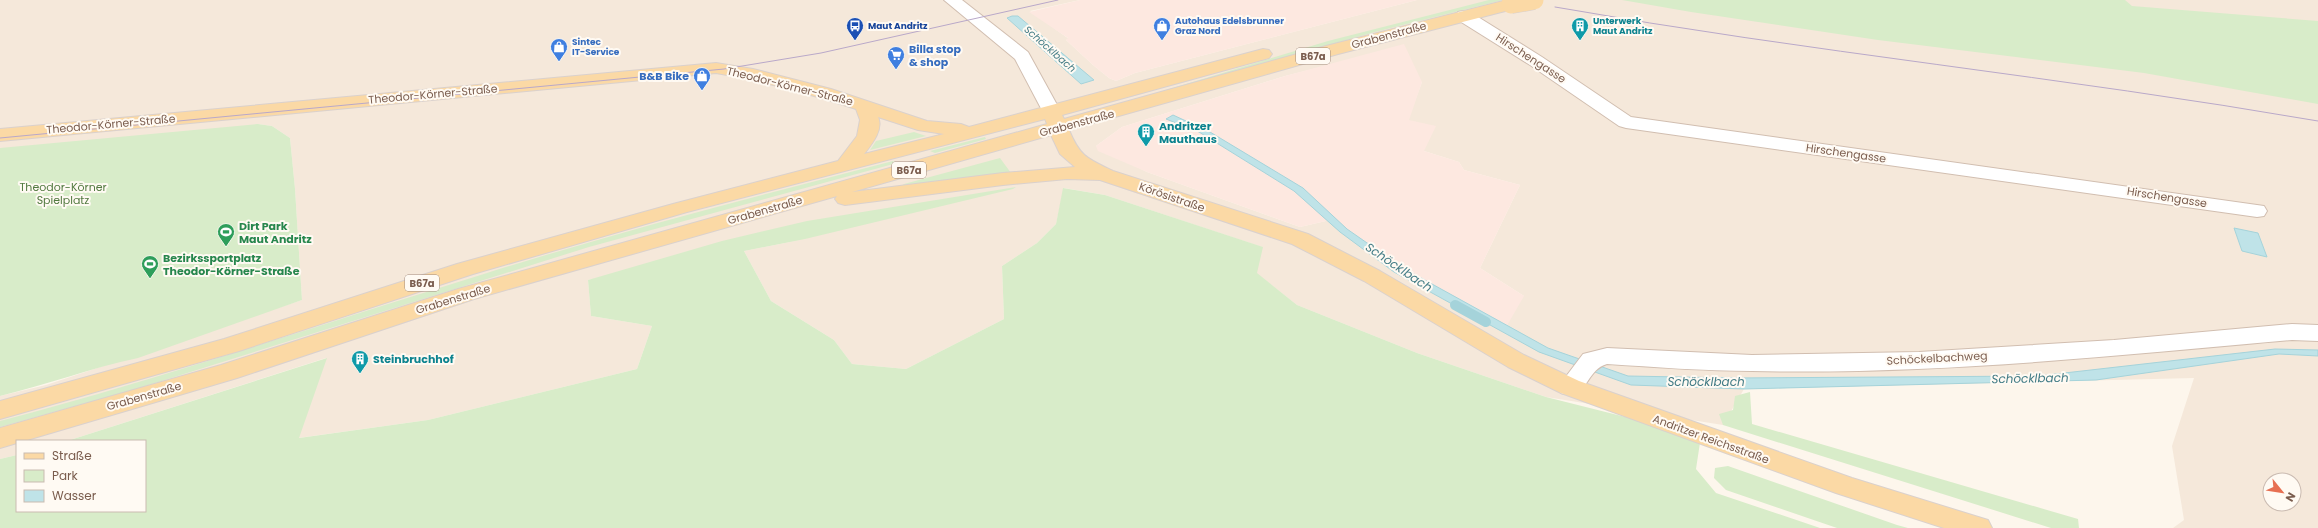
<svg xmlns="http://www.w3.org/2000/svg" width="2318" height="528" viewBox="0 0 2318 528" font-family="Poppins,sans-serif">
	<rect width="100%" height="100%" fill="#fdf6ec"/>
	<path fill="#f5e8da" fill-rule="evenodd" d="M 0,0 L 1080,0 L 1030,11 L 1069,39 L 1066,40 L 1093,65 L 1109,78 L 1116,81 L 1135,73 L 1417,0 L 2318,0 L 2318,528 L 2173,528 L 2184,520 L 2172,446 L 2194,378 L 1744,389 L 1723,425 L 1546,397 L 1417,353 L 1297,305 L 1256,273 L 1262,247 L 1105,195 L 1064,188 L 1056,224 L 1037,243 L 1002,266 L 1004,319 L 906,369 L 852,364 L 834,340 L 771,301 L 744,251 L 805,239 L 588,280 L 591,316 L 652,326 L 637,369 L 428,420 L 298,438 L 326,358 L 67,441 L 17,441 L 17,455 L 0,459 L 0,396 L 46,385 L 302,300 L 295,189 L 290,138 L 272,126 L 258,124 L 179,234 L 0,258 ZM 1325,66 L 1422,82 L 1408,120 L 1424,151 L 1459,162 L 1464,170 L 1520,185 L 1480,268 L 1524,296 L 1330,220 L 1300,227 L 1147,172 L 1096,146 L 1122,127 L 1285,76 ZM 2270,480 L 2294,480 L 2294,504 L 2270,504 Z"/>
	<path fill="#fde8e0" d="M 1080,0 L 1417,0 L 1135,73 L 1116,81 L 1109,78 L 1093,65 L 1066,40 L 1068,38 L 1029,12 Z
		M 1404,44 L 1422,82 L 1409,120 L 1436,126 L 1424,151 L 1459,162 L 1464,170 L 1520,185 L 1480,268 L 1524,296 L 1505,329 L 1399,268 L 1330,220 L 1300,227 L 1147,172 L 1098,151 L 1096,146 L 1122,127 L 1285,76 Z"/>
	<path fill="#d8ecc9" d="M 1489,0 L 1503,0 L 1375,32 L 1143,97 L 1328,41 Z
		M 1622,0 L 2125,0 L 2132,6 L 2318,21 L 2318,104 L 2144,73 L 1878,40 L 1691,12 Z
		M 258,124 L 272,126 L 290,138 L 295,189 L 302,300 L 138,358 C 91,368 46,385 0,396 L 0,148 Z
		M 914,132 L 926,136 L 870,150 L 876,141 Z
		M 985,137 L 986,139 L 935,153 L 930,151 Z
		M 1000,158 L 1011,173 L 900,187 L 904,184 Z
		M 893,161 L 897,163 L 589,247 L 136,389 L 0,427 L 0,421 C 164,378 325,323 487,273 C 621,231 757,196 893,161 Z
		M 1016,187 L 1013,189 L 805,239 L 744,251 L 771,301 L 834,340 L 852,364 L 906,369 L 1004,319 L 1002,266 L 1037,243 L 1056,224 L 1063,188 L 1105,195 L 1263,247 L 1257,273 L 1297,305 L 1417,353 L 1546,397 L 1701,436 L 1696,469 L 1716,493 L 1820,528 L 0,528 L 0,459 L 17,455 L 17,511 L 145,511 L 145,441 L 67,441 L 327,358 L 299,438 L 428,420 L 637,369 L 652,326 L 591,316 L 588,280 L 722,241 L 807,221 Z
		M 1750,392 L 1752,424 L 2078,519 L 2079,528 L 2051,528 L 1723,425 L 1719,414 L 1733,410 L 1735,396 Z
		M 1728,466 L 1897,525 L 1908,528 L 1837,528 L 1726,490 L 1714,478 L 1715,468 Z"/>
	<path fill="#bfe3e8" stroke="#a5d3da" d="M 1012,16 L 1018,16 L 1094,80 L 1081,84 L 1007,18 Z
		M 1173,115 L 1210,132 L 1303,188 L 1347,229 L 1403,268 L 1548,348 L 1628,376 L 1735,378 L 2038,376 L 2275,349 L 2318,350 L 2318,356 L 2279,354 L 2096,380 L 1744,389 L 1631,385 L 1539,352 L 1394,272 L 1340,232 L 1294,191 L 1199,132 L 1166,119 Z
		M 2234,228 L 2258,233 L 2267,257 L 2242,251 Z"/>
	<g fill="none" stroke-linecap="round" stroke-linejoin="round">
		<path stroke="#a5d3da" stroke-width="10" d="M 1455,305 L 1486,322"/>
		<defs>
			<path id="minor" d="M 944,0 L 962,0 L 1028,52 L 1061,112 L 1059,116 L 1052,118 L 1045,116 L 1015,59 Z
				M 1464,11 L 1470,12 L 1542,57 L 1631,117 L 2257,205 L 2264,206 L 2267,211 L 2264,216 L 2257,217 L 1626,128 L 1619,126 L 1530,65 L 1458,20 L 1456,16 L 1458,12 Z
				M 2292,324 L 2318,325 L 2318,341 L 2292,340 C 2113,356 1932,375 1752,371 C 1703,371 1655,367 1607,364 C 1585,370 1588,401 1561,393 L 1558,387 L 1583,354 L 1607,348 L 1752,355 L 1919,352 L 2114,340 Z"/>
			<path id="major" d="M 1507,0 L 1517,0 L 1519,4 L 1517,8 L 1338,54 L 1069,130 C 1080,157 1088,159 1113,171 L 1308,234 L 1380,271 L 1524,355 L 1579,381 L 1852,478 L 1988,520 L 1992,528 L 1944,528 L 1836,493 L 1561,393 L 1508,367 L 1364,281 L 1292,244 L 1100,180 L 1067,179 L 1003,185 L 845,205 L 838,203 L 835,199 L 837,196 L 474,299 L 237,378 L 0,448 L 0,428 L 221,365 L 458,289 L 1047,124 L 1045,119 L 687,212 L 473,274 L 239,351 L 0,419 L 0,401 L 224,339 L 457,264 L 673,204 L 838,161 L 857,136 L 860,120 L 856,109 C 810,94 764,81 716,73 L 0,141 L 0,129 L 716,63 L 753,69 L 831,89 L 927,121 L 961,124 L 969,127 L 1263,49 L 1269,50 L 1272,54 L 1269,58 L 1062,115 L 1064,119 L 1326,46 ZM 878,117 L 918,130 L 944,134 L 864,154 C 871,145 884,130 878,117 ZM 1051,135 L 1060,154 L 1075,167 L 1003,173 L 852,192 Z"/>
		</defs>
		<use href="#minor" stroke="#d1beb0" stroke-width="2"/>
		<use href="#major" stroke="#dad1cd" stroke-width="2"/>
		<use href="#minor" fill="#fff" fill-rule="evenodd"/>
		<use href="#major" fill="#fbd9a5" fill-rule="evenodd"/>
		<path stroke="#b9a8c9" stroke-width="1" d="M 1555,7 C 1808,52 2064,77 2318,121
			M 0,138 L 724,69 L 821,53 L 1058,0"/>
		<defs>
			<path id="major-bridge" d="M 1511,4 L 1534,0"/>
		</defs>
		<use href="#major-bridge" stroke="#dad1cd" stroke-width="20" stroke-linecap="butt"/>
		<use href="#major-bridge" stroke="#fbd9a5" stroke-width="19"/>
	</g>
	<defs>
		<symbol id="bus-pin" viewBox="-11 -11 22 30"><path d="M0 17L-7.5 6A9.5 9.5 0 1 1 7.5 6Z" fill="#1a4fb4" stroke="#fffaf3"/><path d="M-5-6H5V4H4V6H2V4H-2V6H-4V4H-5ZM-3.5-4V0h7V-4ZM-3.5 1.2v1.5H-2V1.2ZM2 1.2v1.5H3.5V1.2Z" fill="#fff"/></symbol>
		<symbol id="shop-pin" viewBox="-11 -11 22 30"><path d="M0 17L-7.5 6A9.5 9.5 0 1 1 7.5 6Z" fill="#3f7fe0" stroke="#fffaf3"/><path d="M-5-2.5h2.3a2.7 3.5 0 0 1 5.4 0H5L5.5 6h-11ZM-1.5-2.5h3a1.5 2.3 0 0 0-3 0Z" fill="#fff"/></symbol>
		<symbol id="building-pin" viewBox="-11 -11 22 30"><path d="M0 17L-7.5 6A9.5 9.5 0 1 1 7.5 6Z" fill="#0f9aa8" stroke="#fffaf3"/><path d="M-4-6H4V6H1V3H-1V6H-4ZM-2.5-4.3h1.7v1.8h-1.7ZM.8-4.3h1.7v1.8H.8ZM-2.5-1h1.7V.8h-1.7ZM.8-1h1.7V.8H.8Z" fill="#fff"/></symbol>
		<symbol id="supermarket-pin" viewBox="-11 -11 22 30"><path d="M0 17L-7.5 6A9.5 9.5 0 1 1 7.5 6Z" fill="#3f7fe0" stroke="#fffaf3"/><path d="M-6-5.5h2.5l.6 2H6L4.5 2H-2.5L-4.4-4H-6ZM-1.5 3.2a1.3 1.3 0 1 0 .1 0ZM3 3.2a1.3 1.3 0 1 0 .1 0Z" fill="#fff"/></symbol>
		<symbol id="stadium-pin" viewBox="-11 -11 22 30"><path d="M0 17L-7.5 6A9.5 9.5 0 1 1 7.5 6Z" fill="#2e9e5b" stroke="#fffaf3"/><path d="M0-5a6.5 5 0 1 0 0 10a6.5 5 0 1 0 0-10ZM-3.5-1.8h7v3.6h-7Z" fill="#fff"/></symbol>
	</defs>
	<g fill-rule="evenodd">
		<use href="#bus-pin" x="845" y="16" width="20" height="27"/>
		<use href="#shop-pin" x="1152" y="16" width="20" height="27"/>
		<use href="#building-pin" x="1570" y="16" width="20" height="27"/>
		<use href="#shop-pin" x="549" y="37" width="20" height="27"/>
		<use href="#supermarket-pin" x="886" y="45" width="20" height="27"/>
		<use href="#shop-pin" x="692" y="66" width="20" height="27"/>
		<use href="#building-pin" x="1136" y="122" width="20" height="27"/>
		<use href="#stadium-pin" x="216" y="222" width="20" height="27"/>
		<use href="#stadium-pin" x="140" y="254" width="20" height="27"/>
		<use href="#building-pin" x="350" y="349" width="20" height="27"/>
	</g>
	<g text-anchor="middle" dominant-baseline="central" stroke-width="4" stroke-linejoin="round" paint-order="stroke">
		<g font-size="9" font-weight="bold" fill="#366cbe" stroke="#fffaf3" text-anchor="start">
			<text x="1175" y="21">Autohaus Edelsbrunner<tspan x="1175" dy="10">Graz Nord</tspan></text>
			<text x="572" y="42">Sintec<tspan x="572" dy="10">IT-Service</tspan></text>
		</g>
		<g font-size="9" font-weight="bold" fill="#0d838f" stroke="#fffaf3" text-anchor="start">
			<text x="1593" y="21">Unterwerk<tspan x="1593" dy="10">Maut Andritz</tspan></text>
		</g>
		<g font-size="9" font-weight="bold" fill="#164399" stroke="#fffaf3" text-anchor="start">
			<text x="868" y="26">Maut Andritz</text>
		</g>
		<g font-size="10" font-style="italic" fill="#437c86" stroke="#fffaf3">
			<text transform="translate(1050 49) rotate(41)">Schöcklbach</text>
		</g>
		<g fill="#fffaf3" stroke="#a28b7f" stroke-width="1">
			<rect x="1296" y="48" width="34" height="16" rx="3"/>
			<rect x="892" y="162" width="34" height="16" rx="3"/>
			<rect x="405" y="275" width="34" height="16" rx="3"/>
		</g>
		<g font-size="10" font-weight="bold" fill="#7a5c4d">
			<text x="1313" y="56">B67a</text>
			<text x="909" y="170">B67a</text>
			<text x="422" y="283">B67a</text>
		</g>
		<g font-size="11" fill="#7a5c4d" stroke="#fffaf3">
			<text transform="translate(1389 35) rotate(-15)">Grabenstraße</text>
			<text transform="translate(1531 58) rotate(33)">Hirschengasse</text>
			<text transform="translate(790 86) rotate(14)">Theodor-Körner-Straße</text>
			<text transform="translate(433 94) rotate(-5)">Theodor-Körner-Straße</text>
			<text transform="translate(1077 123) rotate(-15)">Grabenstraße</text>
			<text transform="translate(111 124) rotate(-5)">Theodor-Körner-Straße</text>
			<text transform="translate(1846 153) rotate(8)">Hirschengasse</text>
			<text transform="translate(1172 197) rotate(19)">Körösistraße</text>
			<text transform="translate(2167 197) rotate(9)">Hirschengasse</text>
			<text transform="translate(765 210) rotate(-16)">Grabenstraße</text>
			<text transform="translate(453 299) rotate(-17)">Grabenstraße</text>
			<text transform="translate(1937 358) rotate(-3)">Schöckelbachweg</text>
			<text transform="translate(144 396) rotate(-16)">Grabenstraße</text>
			<text transform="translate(1711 439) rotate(20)">Andritzer Reichsstraße</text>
		</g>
		<g font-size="11" font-weight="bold" fill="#366cbe" stroke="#fffaf3" text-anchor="start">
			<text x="909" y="49">Billa stop<tspan x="909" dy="13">&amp; shop</tspan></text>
			<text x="689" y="76" text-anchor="end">B&amp;B Bike</text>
		</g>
		<g font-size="11" font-weight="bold" fill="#0d838f" stroke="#fffaf3" text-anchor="start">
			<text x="1159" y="126">Andritzer<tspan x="1159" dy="13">Mauthaus</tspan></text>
			<text x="373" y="359">Steinbruchhof</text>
		</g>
		<g font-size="11" fill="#537a41" stroke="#fffaf3">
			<text x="63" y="187">Theodor-Körner<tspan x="63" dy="13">Spielplatz</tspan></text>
		</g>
		<g font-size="11" font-weight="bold" fill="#27864d" stroke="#fffaf3" text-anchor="start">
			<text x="239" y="226">Dirt Park<tspan x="239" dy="13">Maut Andritz</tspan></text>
			<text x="163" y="258">Bezirkssportplatz<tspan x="163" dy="13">Theodor-Körner-Straße</tspan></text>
		</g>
		<g font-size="12" font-style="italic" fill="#437c86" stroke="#fffaf3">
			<text transform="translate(1399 267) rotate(34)">Schöcklbach</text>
			<text transform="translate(2030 378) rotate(-1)">Schöcklbach</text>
			<text x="1706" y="381">Schöcklbach</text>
		</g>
	</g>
	<rect x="16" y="440" width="130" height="72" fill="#fffaf3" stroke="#cabbb1"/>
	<rect x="24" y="453" width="20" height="6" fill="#fbd9a5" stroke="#cabbb1"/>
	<text x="52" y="460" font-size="12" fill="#7a5c4d">Straße</text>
	<rect x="24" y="470" width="20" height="12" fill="#d8ecc9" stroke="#cabbb1"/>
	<text x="52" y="480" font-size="12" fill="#7a5c4d">Park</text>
	<rect x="24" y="490" width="20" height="12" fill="#bfe3e8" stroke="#cabbb1"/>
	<text x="52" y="500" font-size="12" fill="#7a5c4d">Wasser</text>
	<g transform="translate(2282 492) rotate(120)"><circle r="19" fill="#fffaf3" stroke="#cabbb1"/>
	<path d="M0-3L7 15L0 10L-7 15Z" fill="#e76f51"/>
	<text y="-6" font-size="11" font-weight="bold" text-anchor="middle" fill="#7a5c4d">N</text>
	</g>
</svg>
